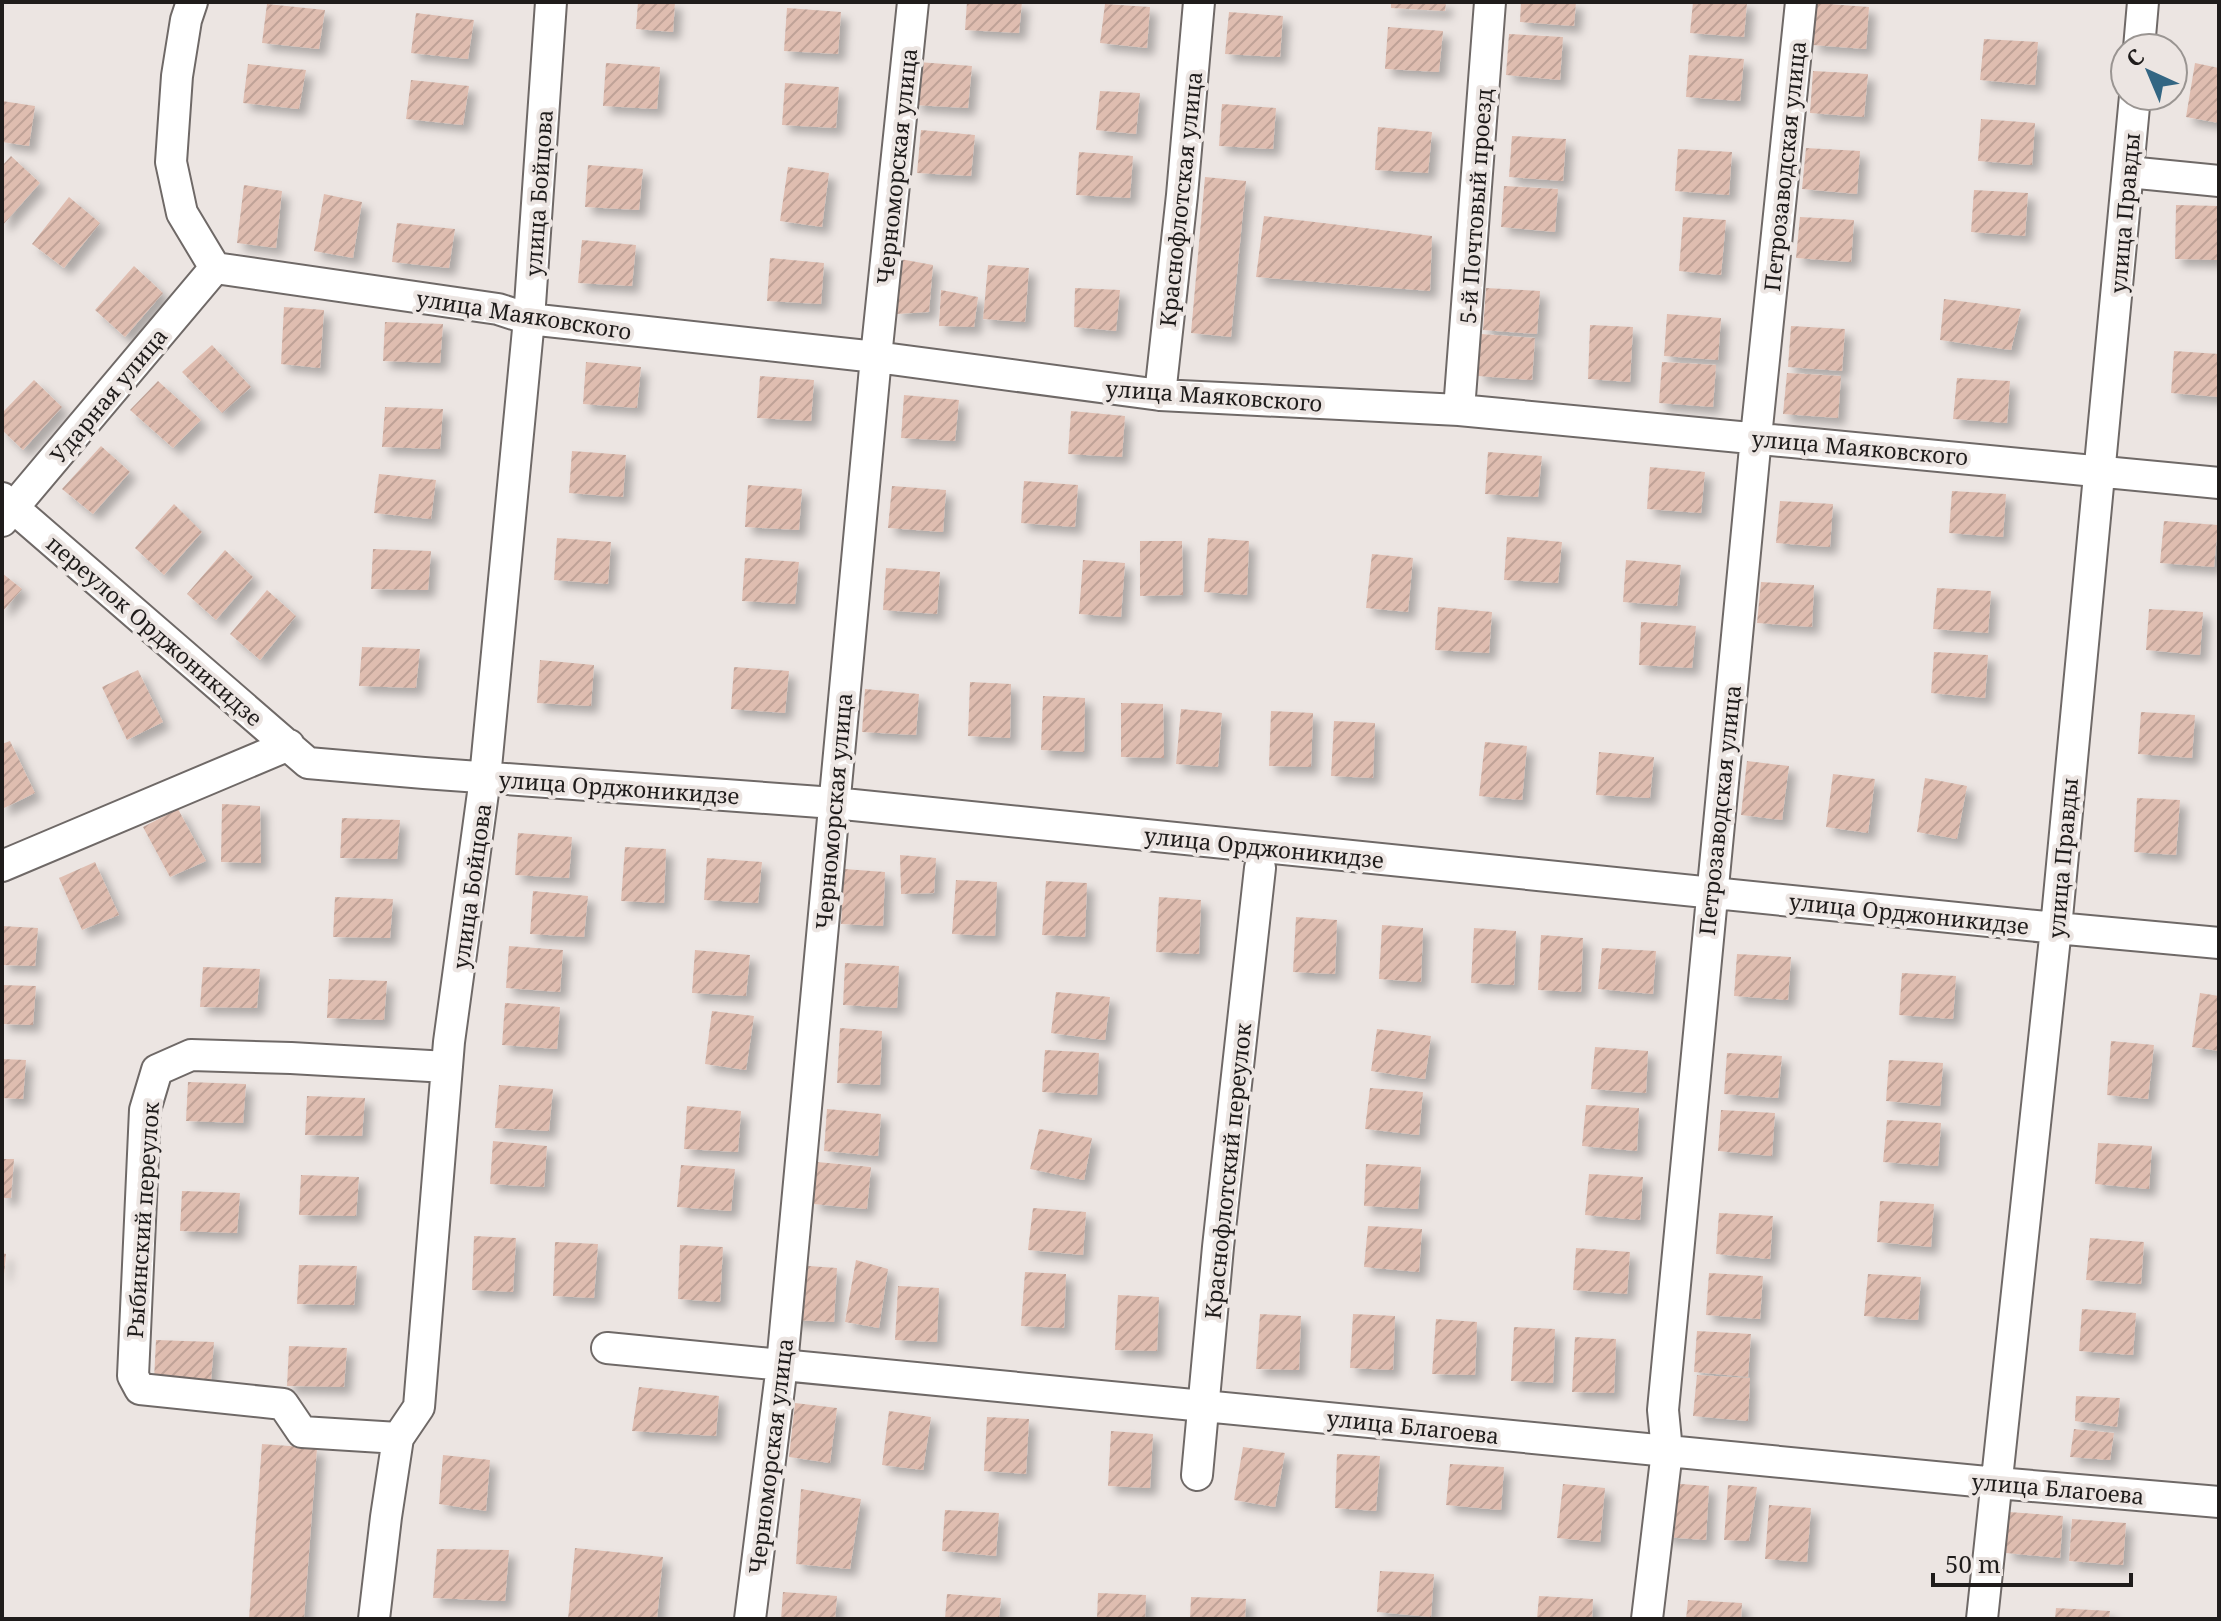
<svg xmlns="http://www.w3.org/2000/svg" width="2221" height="1621" viewBox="0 0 2221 1621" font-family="'Noto Serif',serif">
	<defs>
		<pattern id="building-hatch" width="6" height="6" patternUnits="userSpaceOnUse" patternTransform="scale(2)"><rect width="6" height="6" fill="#dfbdb0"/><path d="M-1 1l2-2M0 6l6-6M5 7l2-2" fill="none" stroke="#bfa297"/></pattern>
		<filter id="shadow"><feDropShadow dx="7" dy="7" stdDeviation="4" flood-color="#0004"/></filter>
	</defs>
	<rect width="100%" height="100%" fill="#ece5e2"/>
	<path fill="url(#building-hatch)" filter="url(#shadow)" d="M 638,2 L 675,2 L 673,32 L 636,29 Z
		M 967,2 L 1022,2 L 1019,33 L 965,30 Z
		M 1391,2 L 1446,2 L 1445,11 L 1391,8 Z
		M 1521,2 L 1576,2 L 1574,26 L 1520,22 Z
		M 1693,2 L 1747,2 L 1744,37 L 1690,33 Z
		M 1815,3 L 1869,7 L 1866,49 L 1812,45 Z
		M 267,4 L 325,10 L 319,49 L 262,43 Z
		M 1105,4 L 1150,7 L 1147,48 L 1100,43 Z
		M 787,8 L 841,12 L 838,54 L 784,51 Z
		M 1229,12 L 1283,16 L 1280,57 L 1225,54 Z
		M 416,13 L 474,20 L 468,59 L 411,53 Z
		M 1388,27 L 1443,31 L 1439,72 L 1385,69 Z
		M 1509,34 L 1563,37 L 1560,80 L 1506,75 Z
		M 1984,39 L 2038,42 L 2035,85 L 1980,80 Z
		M 1689,55 L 1744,59 L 1740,101 L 1686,97 Z
		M 918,62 L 972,66 L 968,108 L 914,105 Z
		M 606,63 L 660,67 L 657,109 L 603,106 Z
		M 2195,63 L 2219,68 L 2219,123 L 2186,117 Z
		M 248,64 L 306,70 L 299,109 L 243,103 Z
		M 1813,71 L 1868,74 L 1864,117 L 1810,113 Z
		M 411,80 L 469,86 L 463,125 L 406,119 Z
		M 785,83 L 839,87 L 836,128 L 782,125 Z
		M 1100,91 L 1140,93 L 1136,134 L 1096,130 Z
		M 2,101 L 35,106 L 29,146 L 2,142 Z
		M 1222,104 L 1276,108 L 1273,149 L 1219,146 Z
		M 1981,119 L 2035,123 L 2032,165 L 1978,161 Z
		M 1378,127 L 1432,132 L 1428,173 L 1375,170 Z
		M 921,130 L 975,135 L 971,176 L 917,173 Z
		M 1512,136 L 1566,139 L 1563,181 L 1509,177 Z
		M 1806,148 L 1860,151 L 1857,194 L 1802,189 Z
		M 1678,149 L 1732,152 L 1729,195 L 1675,191 Z
		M 1079,152 L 1133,156 L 1130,198 L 1076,195 Z
		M 11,156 L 40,183 L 2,226 L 2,166 Z
		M 588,165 L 643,169 L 639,210 L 585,207 Z
		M 788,167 L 829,173 L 822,227 L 780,221 Z
		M 1205,177 L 1246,181 L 1231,337 L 1191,333 Z
		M 244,185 L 282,191 L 276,248 L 237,243 Z
		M 1504,186 L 1558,189 L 1555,232 L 1501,227 Z
		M 1974,190 L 2028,193 L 2025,236 L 1971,232 Z
		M 324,194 L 362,202 L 353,258 L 314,251 Z
		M 69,197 L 100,223 L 64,268 L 32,244 Z
		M 2176,205 L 2219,206 L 2217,260 L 2175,259 Z
		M 1264,216 L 1432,236 L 1430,291 L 1256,277 Z
		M 1683,217 L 1726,220 L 1721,275 L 1679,271 Z
		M 1800,217 L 1854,220 L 1851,262 L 1796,258 Z
		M 397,223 L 455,229 L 449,268 L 392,262 Z
		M 582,240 L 636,245 L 632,286 L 578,283 Z
		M 770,258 L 824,263 L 821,304 L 767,301 Z
		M 900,259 L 933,265 L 929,312 L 896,314 Z
		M 988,265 L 1029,268 L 1025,322 L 983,319 Z
		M 134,266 L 163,293 L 125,337 L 95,310 Z
		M 1075,288 L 1120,290 L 1116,331 L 1074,327 Z
		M 1486,288 L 1540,291 L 1537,334 L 1483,330 Z
		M 941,290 L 978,297 L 974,327 L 939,326 Z
		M 1944,299 L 2021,309 L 2011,350 L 1940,340 Z
		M 284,307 L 324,310 L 320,368 L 281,364 Z
		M 1667,314 L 1721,318 L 1718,360 L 1664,356 Z
		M 385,322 L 443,324 L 440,363 L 383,361 Z
		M 1590,325 L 1633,327 L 1630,382 L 1588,379 Z
		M 1791,326 L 1845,329 L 1842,371 L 1788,367 Z
		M 1481,334 L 1535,338 L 1532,380 L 1478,376 Z
		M 212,345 L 251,387 L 222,413 L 182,372 Z
		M 2174,351 L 2219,354 L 2219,397 L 2171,393 Z
		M 586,362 L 641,367 L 637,408 L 583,404 Z
		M 1662,362 L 1716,365 L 1713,407 L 1659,403 Z
		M 1787,373 L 1841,376 L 1838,418 L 1783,414 Z
		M 760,376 L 814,380 L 811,421 L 757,418 Z
		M 1957,378 L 2010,381 L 2007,423 L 1953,419 Z
		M 34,380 L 62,407 L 23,450 L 2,430 L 2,413 Z
		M 158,381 L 201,420 L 173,448 L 130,410 Z
		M 904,395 L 959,400 L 955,441 L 901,438 Z
		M 385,407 L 443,409 L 440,449 L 382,447 Z
		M 1071,411 L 1125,416 L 1122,457 L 1068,454 Z
		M 101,446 L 130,472 L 93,514 L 62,489 Z
		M 572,451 L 626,455 L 623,497 L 569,493 Z
		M 1488,452 L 1542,456 L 1538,497 L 1485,494 Z
		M 1650,467 L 1705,472 L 1701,513 L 1647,509 Z
		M 379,474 L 436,480 L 431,519 L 374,513 Z
		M 1024,481 L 1078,485 L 1075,527 L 1021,523 Z
		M 748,485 L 802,489 L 799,530 L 745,527 Z
		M 892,486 L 946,490 L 943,532 L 888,528 Z
		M 1952,491 L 2006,494 L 2003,537 L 1949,533 Z
		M 1780,501 L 1833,504 L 1830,547 L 1776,543 Z
		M 174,504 L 202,532 L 164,575 L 135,548 Z
		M 2164,521 L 2218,525 L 2214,567 L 2160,563 Z
		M 1507,537 L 1562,542 L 1558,583 L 1504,580 Z
		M 557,538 L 611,542 L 608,584 L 554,580 Z
		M 1208,538 L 1249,541 L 1247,595 L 1204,592 Z
		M 1140,541 L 1182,541 L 1183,595 L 1140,596 Z
		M 373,549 L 431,551 L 428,590 L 371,589 Z
		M 225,550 L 253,577 L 216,620 L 187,594 Z
		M 1372,554 L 1413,558 L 1408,612 L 1366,608 Z
		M 745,558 L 799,562 L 795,604 L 742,601 Z
		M 1083,560 L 1125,563 L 1121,617 L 1079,614 Z
		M 1626,560 L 1681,565 L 1677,606 L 1623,602 Z
		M 886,568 L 940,572 L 937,614 L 883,610 Z
		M 2,573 L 22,589 L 2,612 Z
		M 1761,582 L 1814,585 L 1812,627 L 1757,623 Z
		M 1937,588 L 1991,591 L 1988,633 L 1933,629 Z
		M 267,590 L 296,616 L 260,660 L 230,634 Z
		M 1438,607 L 1492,612 L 1489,653 L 1435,650 Z
		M 2149,609 L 2203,612 L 2200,655 L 2146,650 Z
		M 1641,622 L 1696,626 L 1692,668 L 1639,665 Z
		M 362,647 L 420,649 L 416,688 L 359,686 Z
		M 1934,652 L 1988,655 L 1985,698 L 1931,693 Z
		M 540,660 L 594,665 L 591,706 L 537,703 Z
		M 734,667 L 789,671 L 785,713 L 731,709 Z
		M 138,670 L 163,722 L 127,740 L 102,687 Z
		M 970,682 L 1011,684 L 1010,738 L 968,736 Z
		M 865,689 L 919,694 L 916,735 L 862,732 Z
		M 1043,696 L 1085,698 L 1084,752 L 1041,750 Z
		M 1121,703 L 1163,704 L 1164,758 L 1121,757 Z
		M 1181,709 L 1222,713 L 1218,767 L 1176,764 Z
		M 1271,711 L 1313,713 L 1311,767 L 1269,766 Z
		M 2141,712 L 2195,715 L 2192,758 L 2138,754 Z
		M 1334,721 L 1375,723 L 1373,778 L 1331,776 Z
		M 10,741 L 35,793 L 2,809 L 2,744 Z
		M 1485,742 L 1527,746 L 1522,800 L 1479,796 Z
		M 1599,752 L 1654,757 L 1650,798 L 1596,795 Z
		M 1747,761 L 1789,766 L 1782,820 L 1741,815 Z
		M 1833,774 L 1875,779 L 1868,833 L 1826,827 Z
		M 1925,778 L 1967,786 L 1957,839 L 1917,832 Z
		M 2137,798 L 2180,800 L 2176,855 L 2134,852 Z
		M 222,804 L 260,806 L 261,863 L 221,862 Z
		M 178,809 L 206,861 L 170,877 L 143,827 Z
		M 342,818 L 400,820 L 397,859 L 340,858 Z
		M 518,833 L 572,837 L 569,878 L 515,875 Z
		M 625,847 L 666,849 L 664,903 L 621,901 Z
		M 900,855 L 936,858 L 934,893 L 901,894 Z
		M 707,858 L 762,862 L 758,903 L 704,900 Z
		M 95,862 L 119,915 L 82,930 L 59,878 Z
		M 844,869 L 885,872 L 883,926 L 841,924 Z
		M 956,880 L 997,882 L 995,936 L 952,934 Z
		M 1046,881 L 1087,883 L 1085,937 L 1042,935 Z
		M 533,891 L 588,896 L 584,937 L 530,934 Z
		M 335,897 L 393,899 L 390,938 L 333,937 Z
		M 1159,897 L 1201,900 L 1199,954 L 1156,952 Z
		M 1296,917 L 1337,920 L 1335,974 L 1293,972 Z
		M 1382,925 L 1423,928 L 1421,982 L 1379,979 Z
		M 2,926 L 38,928 L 35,966 L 2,965 Z
		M 1474,928 L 1516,931 L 1514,985 L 1471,983 Z
		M 1541,935 L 1583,938 L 1581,992 L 1538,990 Z
		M 509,946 L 563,950 L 560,992 L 506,988 Z
		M 1602,948 L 1656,951 L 1653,994 L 1598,989 Z
		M 695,950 L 750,955 L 746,996 L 692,993 Z
		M 1737,954 L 1791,957 L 1788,1000 L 1734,996 Z
		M 845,963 L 899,966 L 897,1008 L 843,1005 Z
		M 203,967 L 260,969 L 257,1008 L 200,1007 Z
		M 1902,973 L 1956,976 L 1953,1019 L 1899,1015 Z
		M 329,979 L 387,981 L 384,1020 L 327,1018 Z
		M 2,985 L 36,986 L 33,1025 L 2,1024 Z
		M 1056,992 L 1110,997 L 1105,1040 L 1051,1033 Z
		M 2200,993 L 2219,996 L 2219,1051 L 2192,1047 Z
		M 505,1003 L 560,1007 L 557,1049 L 502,1045 Z
		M 712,1011 L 754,1016 L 746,1070 L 705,1064 Z
		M 840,1028 L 882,1031 L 880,1085 L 837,1083 Z
		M 1377,1029 L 1431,1036 L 1425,1079 L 1371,1071 Z
		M 2111,1041 L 2154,1045 L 2148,1099 L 2107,1095 Z
		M 1595,1047 L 1648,1051 L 1646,1093 L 1591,1089 Z
		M 1045,1050 L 1099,1053 L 1097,1095 L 1042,1092 Z
		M 1727,1053 L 1782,1056 L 1778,1098 L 1724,1094 Z
		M 2,1059 L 26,1060 L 23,1099 L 2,1098 Z
		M 1889,1060 L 1943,1063 L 1940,1106 L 1886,1101 Z
		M 188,1082 L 246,1084 L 243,1123 L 186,1121 Z
		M 499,1085 L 553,1089 L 549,1131 L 495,1128 Z
		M 1370,1088 L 1423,1092 L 1419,1135 L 1365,1129 Z
		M 307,1096 L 365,1098 L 362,1136 L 305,1135 Z
		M 1586,1105 L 1639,1108 L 1637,1151 L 1582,1146 Z
		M 687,1106 L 741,1111 L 738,1152 L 684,1149 Z
		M 827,1109 L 881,1114 L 878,1156 L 824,1151 Z
		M 1721,1110 L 1775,1113 L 1772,1156 L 1718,1151 Z
		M 1887,1120 L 1941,1123 L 1938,1166 L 1883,1162 Z
		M 1039,1129 L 1092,1138 L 1084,1180 L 1030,1169 Z
		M 493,1141 L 547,1146 L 544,1187 L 490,1184 Z
		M 2098,1143 L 2152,1146 L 2149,1189 L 2095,1184 Z
		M 2,1159 L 14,1159 L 11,1198 L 2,1198 Z
		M 817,1162 L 871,1167 L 867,1209 L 813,1204 Z
		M 1366,1164 L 1421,1167 L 1418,1209 L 1364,1206 Z
		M 681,1165 L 735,1169 L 731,1211 L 677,1207 Z
		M 1589,1174 L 1643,1177 L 1640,1220 L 1585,1215 Z
		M 301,1175 L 359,1177 L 356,1216 L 299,1215 Z
		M 182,1191 L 240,1193 L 237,1233 L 180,1231 Z
		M 1880,1201 L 1934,1204 L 1931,1247 L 1877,1242 Z
		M 1033,1208 L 1086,1212 L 1083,1255 L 1028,1250 Z
		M 1719,1213 L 1773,1216 L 1770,1259 L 1716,1254 Z
		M 1368,1226 L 1422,1229 L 1419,1272 L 1364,1267 Z
		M 474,1236 L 516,1238 L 513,1292 L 472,1290 Z
		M 2090,1238 L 2144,1242 L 2141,1284 L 2086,1280 Z
		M 555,1242 L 598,1244 L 594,1298 L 553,1296 Z
		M 680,1245 L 723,1247 L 720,1302 L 678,1299 Z
		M 1576,1248 L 1630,1252 L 1627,1294 L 1573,1290 Z
		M 2,1253 L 6,1254 L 4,1275 L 2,1275 Z
		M 856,1260 L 888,1269 L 879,1328 L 845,1322 Z
		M 299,1265 L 357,1266 L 354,1305 L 297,1304 Z
		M 795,1265 L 837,1268 L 834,1322 L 792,1320 Z
		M 1025,1272 L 1066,1274 L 1064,1328 L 1021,1326 Z
		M 1709,1273 L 1763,1276 L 1760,1319 L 1706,1315 Z
		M 1868,1274 L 1921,1277 L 1918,1320 L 1864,1316 Z
		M 898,1286 L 939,1288 L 937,1342 L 895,1340 Z
		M 1118,1295 L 1159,1297 L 1157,1351 L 1115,1350 Z
		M 2082,1309 L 2136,1313 L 2133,1355 L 2079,1351 Z
		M 1260,1314 L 1301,1316 L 1299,1370 L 1256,1369 Z
		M 1353,1314 L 1395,1316 L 1393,1370 L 1350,1368 Z
		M 1436,1319 L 1477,1322 L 1475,1375 L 1432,1374 Z
		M 1514,1327 L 1555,1329 L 1553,1383 L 1511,1381 Z
		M 1697,1331 L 1751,1334 L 1748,1377 L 1694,1372 Z
		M 1575,1337 L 1616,1339 L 1614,1393 L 1572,1392 Z
		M 156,1340 L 214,1342 L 211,1381 L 154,1380 Z
		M 289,1346 L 347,1348 L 344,1387 L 287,1386 Z
		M 1697,1375 L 1750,1378 L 1748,1421 L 1693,1416 Z
		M 639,1387 L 719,1396 L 716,1436 L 632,1431 Z
		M 2076,1396 L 2120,1398 L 2117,1427 L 2075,1421 Z
		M 795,1403 L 837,1408 L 830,1463 L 789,1457 Z
		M 889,1411 L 931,1417 L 923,1470 L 882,1465 Z
		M 987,1417 L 1029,1419 L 1026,1474 L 984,1471 Z
		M 2074,1429 L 2114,1433 L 2110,1460 L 2070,1457 Z
		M 1111,1431 L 1153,1434 L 1150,1488 L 1108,1486 Z
		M 262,1444 L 317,1448 L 304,1619 L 249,1619 Z
		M 1243,1447 L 1285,1453 L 1275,1507 L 1234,1500 Z
		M 1337,1454 L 1380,1456 L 1376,1511 L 1335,1508 Z
		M 443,1455 L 490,1460 L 486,1511 L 439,1504 Z
		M 1450,1464 L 1504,1467 L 1501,1510 L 1446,1505 Z
		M 1667,1483 L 1709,1486 L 1706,1540 L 1664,1537 Z
		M 1563,1484 L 1605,1488 L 1600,1542 L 1557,1538 Z
		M 1728,1485 L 1757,1487 L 1749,1541 L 1724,1540 Z
		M 801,1489 L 861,1499 L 850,1569 L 796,1564 Z
		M 1769,1505 L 1811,1508 L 1807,1562 L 1765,1559 Z
		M 945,1510 L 999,1513 L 996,1556 L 942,1551 Z
		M 2009,1512 L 2063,1516 L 2060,1558 L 2006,1553 Z
		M 2072,1519 L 2126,1523 L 2123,1565 L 2069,1561 Z
		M 575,1548 L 663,1557 L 657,1619 L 568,1619 Z
		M 437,1549 L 509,1550 L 505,1601 L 433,1598 Z
		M 1380,1571 L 1434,1574 L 1431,1617 L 1377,1612 Z
		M 783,1592 L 837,1596 L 835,1619 L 781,1619 Z
		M 1098,1593 L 1146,1595 L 1145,1619 L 1097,1619 Z
		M 947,1594 L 1001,1598 L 999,1619 L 945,1619 Z
		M 1539,1596 L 1593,1599 L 1592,1619 L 1537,1619 Z
		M 1191,1597 L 1246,1599 L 1245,1619 L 1190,1619 Z
		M 1688,1600 L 1742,1603 L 1741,1619 L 1686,1619 Z
		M 2056,1608 L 2110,1611 L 2109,1619 L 2055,1619 Z"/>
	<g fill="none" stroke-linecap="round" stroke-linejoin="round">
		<defs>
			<path id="minor" d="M 192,2 L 186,20 L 177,76 L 171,162 L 182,213 L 215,268
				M 2139,48 L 2143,2
				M 2128,172 L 2219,181
				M 215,268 L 498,309 L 529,319 L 876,357 L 1160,395 L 1459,410 L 2219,483
				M 1160,395 L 1182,195 L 1199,2
				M 1459,410 L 1490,2
				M 2,498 L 308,763 L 424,773 L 834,803 L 2056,928 L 2219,943
				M 2,521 L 215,268
				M 2,866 L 289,745
				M 607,1348 L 1997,1483 L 2219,1502
				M 398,1438 L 302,1432 L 283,1404 L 140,1389 L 133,1376 L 145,1110 L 157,1070 L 191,1055 L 291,1058 L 447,1067
				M 1197,1475 L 1218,1247 L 1260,868
				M 374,1619 L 386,1517 L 398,1438 L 419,1407 L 449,1042 L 485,778 L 529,319 L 551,2
				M 750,1619 L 782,1365 L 876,357 L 913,2
				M 1647,1619 L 1667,1451 L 1663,1410 L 1756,437 L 1801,2
				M 1982,1619 L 2056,928 L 2135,96"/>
		</defs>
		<use href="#minor" stroke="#6f6967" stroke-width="34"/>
		<use href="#minor" stroke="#fff" stroke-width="30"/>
	</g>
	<g text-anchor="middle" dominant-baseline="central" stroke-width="8" stroke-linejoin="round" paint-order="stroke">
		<g font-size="22" fill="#1f1c1b" stroke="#ece5e2">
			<text transform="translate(896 166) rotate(-84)">Черноморская улица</text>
			<text transform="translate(1784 166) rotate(-84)">Петрозаводская улица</text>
			<text transform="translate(538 193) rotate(-86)">улица Бойцова</text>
			<text transform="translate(1180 199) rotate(-84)">Краснофлотская улица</text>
			<text transform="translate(1475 206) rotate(-86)">5-й Почтовый проезд</text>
			<text transform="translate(2124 213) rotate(-85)">улица Правды</text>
			<text transform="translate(524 314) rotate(9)">улица Маяковского</text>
			<text transform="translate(108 395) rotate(-50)">Ударная улица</text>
			<text transform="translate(1214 395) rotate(4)">улица Маяковского</text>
			<text transform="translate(1860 447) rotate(5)">улица Маяковского</text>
			<text transform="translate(155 630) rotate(41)">переулок Орджоникидзе</text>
			<text transform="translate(619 787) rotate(4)">улица Орджоникидзе</text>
			<text transform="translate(1719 810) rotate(-84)">Петрозаводская улица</text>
			<text transform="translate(833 811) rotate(-85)">Черноморская улица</text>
			<text transform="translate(1264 847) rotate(6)">улица Орджоникидзе</text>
			<text transform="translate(2062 858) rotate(-85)">улица Правды</text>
			<text transform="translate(471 886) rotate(-82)">улица Бойцова</text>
			<text transform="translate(1909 913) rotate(6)">улица Орджоникидзе</text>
			<text transform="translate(1227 1171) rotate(-84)">Краснофлотский переулок</text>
			<text transform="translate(142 1220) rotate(-86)">Рыбинский переулок</text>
			<text transform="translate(1413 1426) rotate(6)">улица Благоева</text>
			<text transform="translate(770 1456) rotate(-83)">Черноморская улица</text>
			<text transform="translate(2058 1488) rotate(5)">улица Благоева</text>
		</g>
	</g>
	<rect width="2221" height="1621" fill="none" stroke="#1f1c1b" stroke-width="8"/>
	<g transform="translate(2149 72) rotate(316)"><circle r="38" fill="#ece5e2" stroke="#9a9592" stroke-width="2"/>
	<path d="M0-6L14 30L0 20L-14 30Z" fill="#336683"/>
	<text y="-12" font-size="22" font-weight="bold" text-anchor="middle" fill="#1f1c1b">С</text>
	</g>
	<path d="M1933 1573v12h198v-12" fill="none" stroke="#1f1c1b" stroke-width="4"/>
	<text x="1945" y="1573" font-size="24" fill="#1f1c1b" stroke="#ece5e2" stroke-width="6" paint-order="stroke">50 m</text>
</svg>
